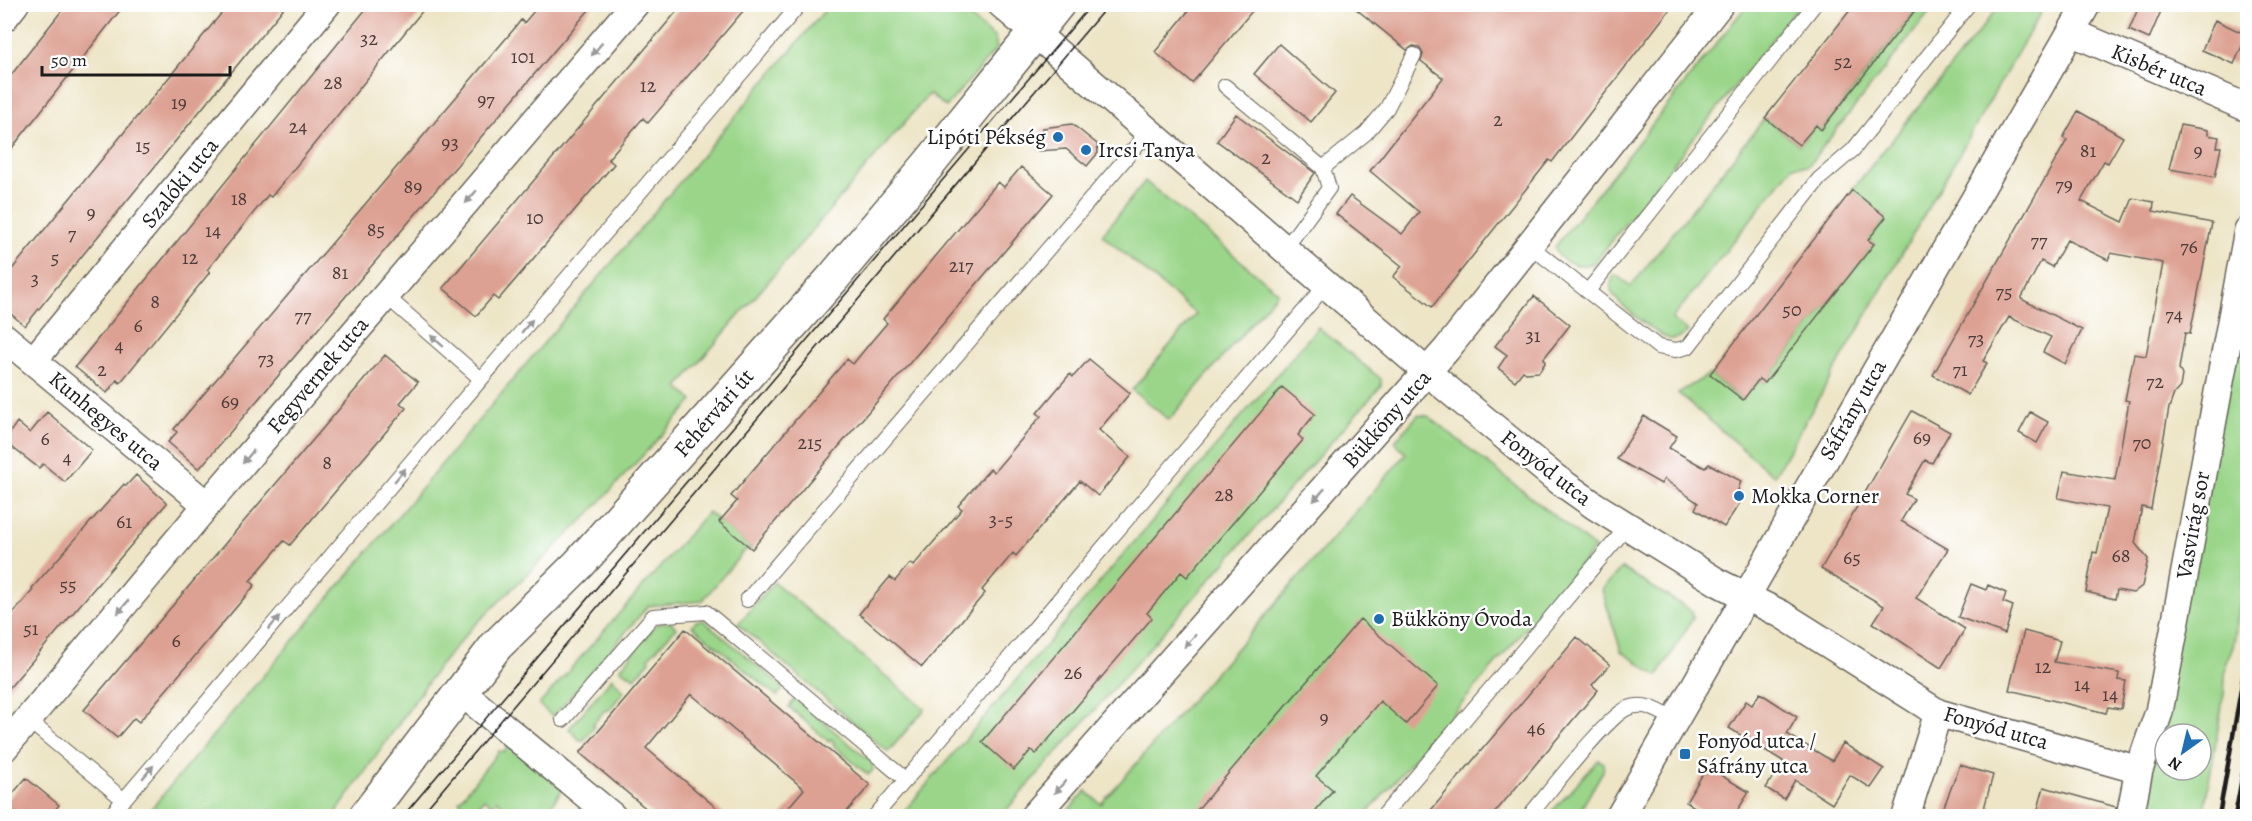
<svg xmlns="http://www.w3.org/2000/svg" width="2252" height="821" viewBox="0 0 2252 821" font-family="Alegreya,serif">
	<rect width="100%" height="100%" fill="#fff"/>
	<filter id="ink" filterUnits="userSpaceOnUse"><feTurbulence type="fractalNoise" baseFrequency=".0167" numOctaves="2"/><feDisplacementMap in="SourceGraphic" scale="12" xChannelSelector="R" yChannelSelector="G"/><feConvolveMatrix kernelMatrix="1 2 1 2 8 2 1 2 1" color-interpolation-filters="sRGB"/></filter>
	<filter id="wash" filterUnits="userSpaceOnUse"><feTurbulence type="fractalNoise" baseFrequency=".008" numOctaves="4" result="noise"/><feDisplacementMap in="SourceGraphic" scale="24" xChannelSelector="R" yChannelSelector="G"/><feGaussianBlur stdDeviation="1.35" result="paint"/><feColorMatrix in="noise" values="0 0 0 0 0 0 0 0 0 0 0 0 0 0 0 0 0 1.4 0 .05"/><feComposite in="paint" operator="in"/></filter>
	<g filter="url(#wash)">
		<rect width="100%" height="100%" fill="#eee5c7"/>
		<path fill="#9ad589" stroke="#5b7852" stroke-width="1.5" fill-rule="evenodd" d="M 829,5 L 956,5 L 995,38 L 997,48 L 946,107 L 929,94 L 678,387 L 693,401 L 587,516 L 470,630 L 437,669 L 334,816 L 145,816 Z
			M 1747,5 L 1800,5 L 1595,262 C 1582,269 1559,264 1555,247 Z
			M 1920,5 L 1935,5 L 1808,166 L 1793,166 L 1672,319 L 1688,331 C 1683,336 1678,340 1671,339 C 1660,338 1615,302 1612,292 C 1609,286 1612,280 1614,274 L 1631,286 L 1765,118 L 1799,145 L 1816,125 L 1822,129 Z
			M 2000,5 L 2045,5 L 1774,476 L 1678,393 L 1710,374 L 1742,400 L 1759,379 L 1765,383 L 1874,244 L 1868,240 L 1886,217 L 1852,190 Z
			M 1145,181 L 1278,292 L 1169,420 L 1132,390 L 1196,314 L 1102,235 Z
			M 2247,230 L 2247,560 L 2233,647 L 2226,662 L 2224,694 L 2203,816 L 2130,816 ZM 2165,734 L 2201,734 L 2201,770 L 2165,770 Z
			M 1318,327 L 1381,379 L 1381,386 L 1001,816 L 900,816 Z
			M 1418,415 L 1428,416 L 1595,548 L 1365,816 L 1063,816 L 1086,791 L 1101,804 L 1406,454 L 1394,442 Z
			M 708,512 L 752,549 L 745,550 L 702,601 L 648,606 L 553,717 L 539,705 Z
			M 1621,568 L 1692,611 L 1693,618 L 1658,676 L 1621,651 L 1602,590 Z
			M 774,582 L 925,709 L 888,752 L 738,624 Z
			M 703,620 L 784,688 L 777,696 L 692,626 L 696,621 Z
			M 671,622 L 676,628 L 649,657 L 650,661 L 635,678 L 620,669 L 657,624 Z
			M 612,678 L 624,691 L 609,710 L 604,711 L 593,724 L 594,727 L 584,740 L 580,740 L 569,729 Z
			M 795,698 L 872,763 L 873,770 L 868,775 L 833,745 L 834,742 L 831,739 L 829,742 L 789,707 Z
			M 510,745 L 562,790 L 551,806 L 564,816 L 505,816 L 501,814 L 506,808 L 497,800 L 492,805 L 484,799 L 473,813 L 459,801 L 499,751 L 504,752 Z
			M 1598,760 L 1604,763 L 1603,771 L 1577,816 L 1548,816 Z"/>
		<g id="blocks">
			<path fill="#dda193" d="M 67,4 L 125,4 L 4,158 L 4,84 Z
				M 229,4 L 287,4 L 25,326 L 4,308 L 4,279 Z
				M 370,4 L 428,4 L 271,197 L 268,195 L 207,270 L 210,272 L 120,383 L 117,380 L 107,393 L 75,367 Z
				M 540,4 L 594,4 L 199,469 L 168,442 L 177,432 L 174,429 L 514,29 L 521,20 L 524,23 Z
				M 683,4 L 749,4 L 648,123 L 643,118 L 608,159 L 614,164 L 498,300 L 493,296 L 476,316 L 443,288 Z
				M 1194,4 L 1258,4 L 1192,83 L 1155,52 Z
				M 1350,4 L 1674,4 L 1552,162 L 1549,160 L 1432,307 L 1393,277 L 1402,266 L 1336,214 L 1350,196 L 1402,234 L 1419,212 L 1370,171 L 1443,78 L 1421,61 L 1423,54 L 1419,47 L 1413,46 L 1407,50 Z
				M 1855,4 L 1920,4 L 1821,130 L 1816,125 L 1799,145 L 1765,118 Z
				M 2140,4 L 2164,4 L 2149,39 L 2129,30 Z
				M 2215,20 L 2247,35 L 2234,64 L 2202,50 Z
				M 1279,44 L 1335,93 L 1311,122 L 1254,74 Z
				M 2078,111 L 2123,137 L 2108,163 L 2104,161 L 2081,201 L 2123,222 L 2133,198 L 2154,202 L 2153,211 L 2212,223 L 2190,334 L 2185,333 L 2179,369 L 2182,375 L 2180,387 L 2174,394 L 2169,408 L 2151,509 L 2142,507 L 2135,543 L 2148,559 L 2142,586 L 2133,593 L 2117,590 L 2115,599 L 2086,592 L 2093,552 L 2097,553 L 2107,508 L 2058,498 L 2064,471 L 2115,480 L 2129,401 L 2125,400 L 2134,354 L 2146,356 L 2163,263 L 2111,253 L 2108,260 L 2067,240 L 2052,267 L 2041,261 L 2021,299 L 2082,330 L 2065,364 L 2043,352 L 2051,337 L 2009,317 L 1983,361 L 1987,363 L 1968,395 L 1933,375 L 2067,140 L 2063,138 Z
				M 1236,114 L 1315,173 L 1297,199 L 1217,141 Z
				M 1072,124 L 1097,144 L 1098,153 L 1087,166 L 1066,149 L 1038,151 L 1036,136 L 1043,128 Z
				M 2180,125 L 2208,130 L 2208,135 L 2219,137 L 2217,147 L 2221,147 L 2215,177 L 2169,169 Z
				M 1021,167 L 1053,194 L 752,549 L 719,522 L 737,501 L 731,496 L 847,359 L 853,364 L 870,343 L 887,323 L 883,319 L 998,182 L 1004,187 Z
				M 1852,190 L 1886,217 L 1868,240 L 1874,244 L 1765,383 L 1759,379 L 1743,400 L 1710,374 Z
				M 1534,296 L 1570,325 L 1544,358 L 1545,363 L 1539,372 L 1526,373 L 1523,371 L 1515,381 L 1498,368 L 1507,355 L 1495,346 Z
				M 385,355 L 418,382 L 400,403 L 406,408 L 290,545 L 284,541 L 250,581 L 255,585 L 139,722 L 134,718 L 117,738 L 84,710 Z
				M 1089,359 L 1130,393 L 1099,430 L 1130,457 L 1098,496 L 1080,481 L 1016,556 L 1013,553 L 982,590 L 985,593 L 922,667 L 859,614 L 890,577 L 895,581 L 910,563 L 913,566 L 962,509 L 958,506 L 990,469 L 994,472 L 1026,434 L 1041,416 L 1037,413 L 1070,374 L 1073,377 Z
				M 1282,387 L 1315,414 L 1298,435 L 1303,440 L 1187,577 L 1181,572 L 1147,613 L 1152,618 L 1036,754 L 1031,750 L 1014,770 L 982,742 Z
				M 1912,411 L 1950,432 L 1932,463 L 1925,460 L 1905,494 L 1914,499 L 1901,521 L 1948,549 L 1916,598 L 1965,629 L 1941,668 L 1873,623 L 1884,606 L 1821,569 Z
				M 47,412 L 92,450 L 65,482 L 43,464 L 39,468 L 4,441 L 17,422 L 30,433 Z
				M 2030,412 L 2048,422 L 2037,443 L 2019,433 Z
				M 1644,416 L 1677,436 L 1669,448 L 1705,468 L 1709,464 L 1741,481 L 1738,490 L 1743,498 L 1724,527 L 1695,509 L 1698,503 L 1664,479 L 1661,484 L 1617,459 Z
				M 136,475 L 167,503 L 4,694 L 4,624 L 33,590 L 32,588 L 124,484 L 126,486 Z
				M 1971,584 L 1986,590 L 1988,585 L 2006,593 L 2003,602 L 2013,606 L 2005,634 L 1958,617 Z
				M 1360,619 L 1438,686 L 1406,724 L 1380,701 L 1316,776 L 1333,790 L 1311,816 L 1192,816 Z
				M 685,629 L 870,785 L 843,816 L 781,816 L 804,789 L 691,694 L 646,748 L 726,816 L 655,816 L 580,753 Z
				M 2024,631 L 2060,641 L 2054,662 L 2119,673 L 2118,680 L 2126,681 L 2121,709 L 2108,707 L 2106,713 L 2009,690 Z
				M 1577,637 L 1610,665 L 1592,685 L 1598,690 L 1540,759 L 1492,816 L 1426,816 Z
				M 1760,693 L 1797,717 L 1787,734 L 1832,761 L 1843,743 L 1884,769 L 1871,788 L 1850,775 L 1832,804 L 1795,780 L 1784,799 L 1766,788 L 1783,761 L 1729,728 L 1746,701 L 1752,705 Z
				M 1960,765 L 1993,775 L 1982,816 L 1943,816 L 1946,809 L 1943,809 Z
				M 1707,767 L 1749,792 L 1734,816 L 1710,816 L 1686,802 Z
				M 26,778 L 59,805 L 50,816 L 4,816 L 4,804 Z
				M 2044,787 L 2116,807 L 2115,816 L 2036,816 Z"/>
		</g>
	</g>
	<g filter="url(#ink)">
		<use href="#blocks" fill-opacity="0" stroke="#666258" stroke-width="1.5"/>
		<g fill="none" stroke-linecap="round" stroke-linejoin="round">
			<defs>
				<path id="service" d="M 1225,86 L 1323,168
					M 1529,245 L 1658,347 L 1676,350 L 1688,347 L 1819,179 L 1853,150 L 1969,4
					M 1285,249 L 1329,188 L 1323,168 L 1366,133 L 1387,108 L 1414,55
					M 1588,291 L 1815,4
					M 386,296 L 481,379
					M 747,600 L 1149,131
					M 28,720 L 124,800
					M 563,720 L 653,616 L 706,612 L 906,780
					M 110,816 L 800,4
					M 875,816 L 1326,285
					M 1383,816 L 1627,527
					M 1529,816 C 1547,795 1607,716 1628,708 C 1646,701 1660,712 1675,720"/>
				<path id="minor" d="M 1001,4 L 1427,372 L 1554,477 L 1595,506 L 1719,583 L 1781,614 L 1938,713 L 2139,770
					M 4,18 L 15,4
					M 2071,32 L 2248,108
					M 4,337 L 207,505
					M 33,361 L 327,4
					M 460,691 L 612,816
					M 4,748 L 207,505 L 635,4
					M 1034,816 L 1447,349 L 1720,4
					M 1620,816 L 2087,4
					M 1906,816 L 1938,713
					M 2130,816 L 2139,770 L 2159,712 L 2248,230"/>
				<path id="tertiary" d="M 366,816 L 496,646 L 579,564 L 833,278 L 929,164 L 1058,4"/>
			</defs>
			<use href="#service" stroke="#666258" stroke-width="16"/>
			<use href="#minor" stroke="#666258" stroke-width="30"/>
			<use href="#tertiary" stroke="#666258" stroke-width="36"/>
			<use href="#service" stroke="#fff" stroke-width="14"/>
			<use href="#minor" stroke="#fff" stroke-width="27"/>
			<use href="#tertiary" stroke="#fff" stroke-width="33"/>
			<path stroke="#1c1c1c" stroke-width="1.5" d="M 403,816 L 1092,4
				M 420,816 L 1109,4"/>
			<path stroke="#1c1c1c" stroke-width="4.5" d="M 2219,816 L 2248,649
				M 2235,816 L 2248,746"/>
		</g>
		<defs><path id="oneway-solid" d="M-6-.8H1V-3.2L6.5 0L1 3.2V.8H-6Z" transform="scale(1.5)"/></defs>
		<g fill="#999">
			<use href="#oneway-solid" transform="translate(597 49) rotate(130)"/>
			<use href="#oneway-solid" transform="translate(471 197) rotate(131)"/>
			<use href="#oneway-solid" transform="translate(527 326) rotate(-50)"/>
			<use href="#oneway-solid" transform="translate(437 341) rotate(-139)"/>
			<use href="#oneway-solid" transform="translate(248 457) rotate(130)"/>
			<use href="#oneway-solid" transform="translate(400 475) rotate(-50)"/>
			<use href="#oneway-solid" transform="translate(1319 495) rotate(132)"/>
			<use href="#oneway-solid" transform="translate(123 607) rotate(130)"/>
			<use href="#oneway-solid" transform="translate(274 623) rotate(-50)"/>
			<use href="#oneway-solid" transform="translate(1190 641) rotate(132)"/>
			<use href="#oneway-solid" transform="translate(148 772) rotate(-50)"/>
			<use href="#oneway-solid" transform="translate(1060 787) rotate(132)"/>
		</g>
	</g>
	<g fill="#1f6fb2" stroke="#fff" stroke-width="2">
		<circle cx="1058" cy="137" r="6"/>
		<circle cx="1086" cy="150" r="6"/>
		<circle cx="1739" cy="496" r="6"/>
		<circle cx="1379" cy="619" r="6"/>
		<rect x="1679" y="748" width="12" height="12" rx="3"/>
	</g>
	<g text-anchor="middle" dominant-baseline="central" stroke-width="5" stroke-linejoin="round" paint-order="stroke">
		<g font-size="20" fill="#4c3d3a">
			<text x="369" y="38">32</text>
			<text x="523" y="56">101</text>
			<text x="1843" y="61">52</text>
			<text x="333" y="82">28</text>
			<text x="648" y="85">12</text>
			<text x="486" y="99">97</text>
			<text x="179" y="102">19</text>
			<text x="1498" y="119">2</text>
			<text x="298" y="126">24</text>
			<text x="450" y="142">93</text>
			<text x="143" y="145">15</text>
			<text x="2088" y="150">81</text>
			<text x="2198" y="150">9</text>
			<text x="1266" y="157">2</text>
			<text x="2064" y="184">79</text>
			<text x="413" y="186">89</text>
			<text x="239" y="198">18</text>
			<text x="91" y="212">9</text>
			<text x="535" y="217">10</text>
			<text x="376" y="229">85</text>
			<text x="213" y="230">14</text>
			<text x="72" y="233">7</text>
			<text x="2039" y="240">77</text>
			<text x="2189" y="246">76</text>
			<text x="55" y="257">5</text>
			<text x="190" y="257">12</text>
			<text x="961" y="265">217</text>
			<text x="340" y="272">81</text>
			<text x="35" y="278">3</text>
			<text x="2004" y="291">75</text>
			<text x="155" y="301">8</text>
			<text x="1792" y="309">50</text>
			<text x="2174" y="314">74</text>
			<text x="303" y="315">77</text>
			<text x="138" y="325">6</text>
			<text x="1533" y="335">31</text>
			<text x="1976" y="338">73</text>
			<text x="119" y="345">4</text>
			<text x="266" y="358">73</text>
			<text x="102" y="369">2</text>
			<text x="1960" y="369">71</text>
			<text x="2155" y="381">72</text>
			<text x="230" y="401">69</text>
			<text x="1922" y="437">69</text>
			<text x="45" y="438">6</text>
			<text x="810" y="442">215</text>
			<text x="2142" y="442">70</text>
			<text x="67" y="457">4</text>
			<text x="327" y="462">8</text>
			<text x="1224" y="494">28</text>
			<text x="1001" y="519">3-5</text>
			<text x="124" y="521">61</text>
			<text x="2121" y="555">68</text>
			<text x="1852" y="557">65</text>
			<text x="68" y="584">55</text>
			<text x="31" y="628">51</text>
			<text x="176" y="640">6</text>
			<text x="2043" y="666">12</text>
			<text x="1073" y="672">26</text>
			<text x="2082" y="684">14</text>
			<text x="2110" y="694">14</text>
			<text x="1324" y="717">9</text>
			<text x="1536" y="728">46</text>
		</g>
		<g font-size="22" fill="#1c1c1c" stroke="#fff">
			<text transform="translate(2159 70) rotate(23)">Kisbér utca</text>
			<text transform="translate(180 183) rotate(-51)">Szalóki utca</text>
			<text transform="translate(318 375) rotate(-50)">Fegyvernek utca</text>
			<text transform="translate(1853 410) rotate(-60)">Sáfrány utca</text>
			<text transform="translate(714 413) rotate(-49)">Fehérvári út</text>
			<text transform="translate(1387 419) rotate(-49)">Bükköny utca</text>
			<text transform="translate(106 421) rotate(40)">Kunhegyes utca</text>
			<text transform="translate(1546 468) rotate(38)">Fonyód utca</text>
			<text transform="translate(2193 525) rotate(-80)">Vasvirág sor</text>
			<text transform="translate(1996 728) rotate(16)">Fonyód utca</text>
		</g>
		<g font-size="22" fill="#1c1c1c" stroke="#fff" text-anchor="start">
			<text x="1046" y="137" text-anchor="end">Lipóti Pékség</text>
			<text x="1098" y="150">Ircsi Tanya</text>
			<text x="1751" y="496">Mokka Corner</text>
			<text x="1391" y="619">Bükköny Óvoda</text>
			<text x="1697" y="741">Fonyód utca /<tspan x="1697" dy="25">Sáfrány utca</tspan></text>
		</g>
	</g>
	<rect width="2252" height="821" fill="none" stroke="#fff" stroke-width="24"/>
	<g transform="translate(2183 752) rotate(214)"><circle r="28" fill="#ffffff" stroke="#a4a4a4" stroke-width="1.5"/>
	<path d="M0-4.5L10 22L0 15L-10 22Z" fill="#1f6fb2"/>
	<text y="-9" font-size="16" font-weight="bold" text-anchor="middle" fill="#1c1c1c">N</text>
	</g>
	<path d="M42 66v9h188v-9" fill="none" stroke="#1c1c1c" stroke-width="3"/>
	<text x="51" y="66" font-size="18" fill="#1c1c1c" stroke="#ffffff" stroke-width="4.5" paint-order="stroke">50 m</text>
</svg>
